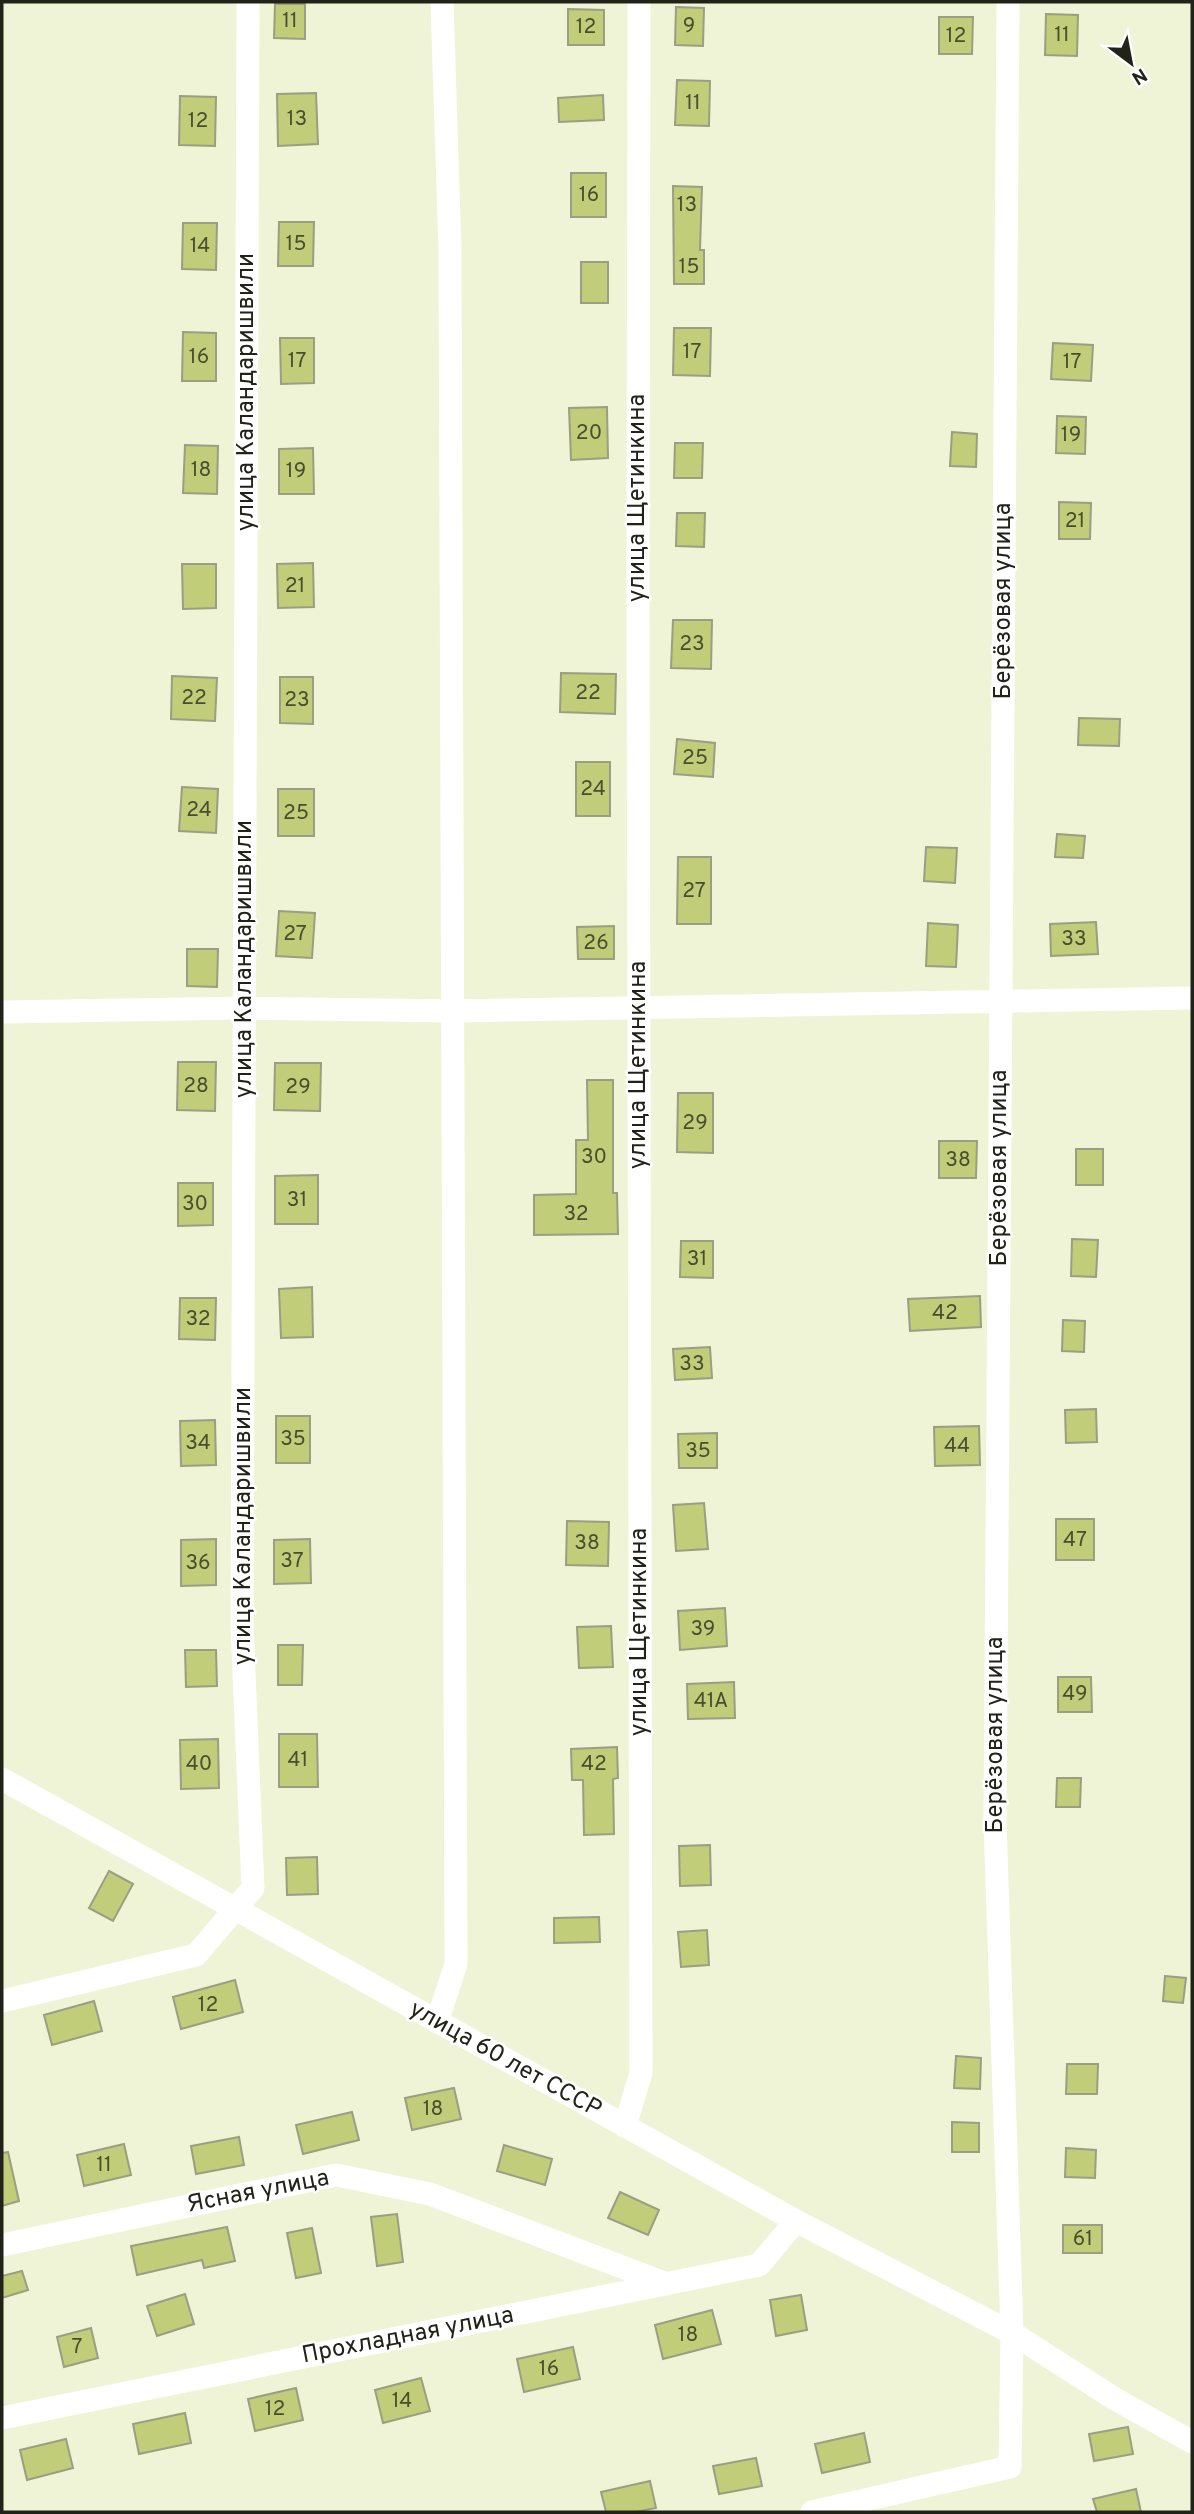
<svg xmlns="http://www.w3.org/2000/svg" width="1194" height="2514" viewBox="0 0 1194 2514" font-family="Overpass,sans-serif">
	<rect width="100%" height="100%" fill="#eff4d6"/>
	<path fill="#c1cd79" stroke="#9a9e83" stroke-width="2" d="M 275,4 L 305,4 L 305,39 L 274,38 Z
		M 676,7 L 704,8 L 703,46 L 675,45 Z
		M 568,9 L 604,10 L 604,45 L 568,45 Z
		M 1046,14 L 1078,15 L 1077,56 L 1045,55 Z
		M 939,17 L 973,17 L 972,54 L 939,54 Z
		M 677,80 L 710,81 L 709,126 L 675,125 Z
		M 316,93 L 318,144 L 278,146 L 277,94 Z
		M 603,95 L 604,120 L 559,122 L 558,98 Z
		M 180,96 L 216,97 L 215,146 L 179,145 Z
		M 571,173 L 606,173 L 606,217 L 571,217 Z
		M 673,186 L 702,187 L 700,250 L 704,250 L 704,284 L 674,284 Z
		M 279,222 L 314,222 L 313,266 L 278,266 Z
		M 183,223 L 217,223 L 216,270 L 182,269 Z
		M 581,262 L 608,262 L 608,303 L 581,303 Z
		M 674,328 L 711,328 L 710,376 L 673,375 Z
		M 183,332 L 216,333 L 216,381 L 182,381 Z
		M 280,338 L 314,338 L 314,383 L 281,384 Z
		M 1053,343 L 1093,345 L 1091,381 L 1051,379 Z
		M 607,407 L 608,458 L 571,460 L 569,408 Z
		M 1057,416 L 1086,417 L 1085,454 L 1056,453 Z
		M 952,432 L 977,434 L 976,467 L 950,466 Z
		M 675,443 L 703,443 L 702,478 L 674,478 Z
		M 185,445 L 218,446 L 217,494 L 183,493 Z
		M 313,448 L 314,494 L 279,494 L 279,449 Z
		M 1059,502 L 1091,503 L 1090,539 L 1059,539 Z
		M 677,513 L 705,513 L 704,547 L 676,546 Z
		M 313,563 L 314,607 L 278,608 L 277,564 Z
		M 182,564 L 216,564 L 216,608 L 183,609 Z
		M 673,620 L 712,620 L 711,669 L 671,668 Z
		M 561,673 L 616,674 L 615,714 L 560,712 Z
		M 172,676 L 217,678 L 215,721 L 171,719 Z
		M 280,677 L 313,677 L 313,724 L 280,723 Z
		M 1079,718 L 1120,719 L 1119,746 L 1078,745 Z
		M 677,739 L 715,743 L 713,777 L 674,774 Z
		M 576,762 L 610,762 L 610,816 L 576,816 Z
		M 182,787 L 218,789 L 216,833 L 179,831 Z
		M 278,789 L 314,789 L 314,836 L 278,836 Z
		M 1057,834 L 1085,836 L 1083,858 L 1055,857 Z
		M 926,847 L 957,848 L 955,883 L 924,881 Z
		M 678,857 L 711,857 L 711,924 L 677,924 Z
		M 279,911 L 315,913 L 312,958 L 276,956 Z
		M 1096,922 L 1098,954 L 1051,956 L 1050,924 Z
		M 928,923 L 958,925 L 956,967 L 926,966 Z
		M 614,926 L 614,959 L 578,959 L 577,927 Z
		M 187,949 L 218,949 L 217,987 L 187,986 Z
		M 178,1062 L 216,1062 L 215,1111 L 177,1110 Z
		M 275,1063 L 321,1063 L 320,1111 L 274,1110 Z
		M 587,1080 L 613,1080 L 613,1193 L 617,1193 L 618,1234 L 534,1235 L 534,1195 L 576,1194 L 576,1140 L 588,1140 Z
		M 678,1093 L 713,1093 L 713,1153 L 677,1152 Z
		M 939,1141 L 977,1141 L 976,1178 L 939,1178 Z
		M 1076,1149 L 1103,1149 L 1103,1185 L 1076,1185 Z
		M 318,1175 L 318,1224 L 275,1224 L 275,1176 Z
		M 178,1183 L 213,1183 L 213,1225 L 178,1226 Z
		M 1072,1239 L 1098,1240 L 1096,1277 L 1071,1276 Z
		M 681,1241 L 713,1241 L 713,1278 L 680,1277 Z
		M 312,1287 L 313,1337 L 281,1338 L 279,1289 Z
		M 980,1296 L 981,1327 L 910,1331 L 908,1299 Z
		M 180,1298 L 216,1298 L 215,1340 L 179,1339 Z
		M 1063,1320 L 1085,1321 L 1084,1352 L 1062,1351 Z
		M 710,1347 L 712,1378 L 675,1380 L 673,1349 Z
		M 1096,1409 L 1097,1442 L 1066,1443 L 1065,1410 Z
		M 276,1416 L 310,1416 L 310,1463 L 276,1463 Z
		M 215,1420 L 216,1465 L 181,1466 L 180,1421 Z
		M 979,1426 L 980,1465 L 935,1466 L 934,1427 Z
		M 717,1433 L 717,1468 L 679,1468 L 678,1434 Z
		M 704,1503 L 708,1549 L 676,1551 L 673,1505 Z
		M 1056,1519 L 1094,1519 L 1094,1560 L 1056,1560 Z
		M 567,1521 L 609,1522 L 608,1566 L 566,1565 Z
		M 216,1539 L 216,1585 L 181,1586 L 181,1540 Z
		M 310,1539 L 311,1583 L 274,1584 L 274,1540 Z
		M 725,1608 L 727,1646 L 680,1650 L 678,1611 Z
		M 611,1626 L 613,1667 L 579,1668 L 577,1627 Z
		M 278,1645 L 303,1645 L 302,1685 L 278,1685 Z
		M 185,1650 L 216,1650 L 217,1686 L 186,1687 Z
		M 1058,1677 L 1091,1677 L 1092,1712 L 1058,1712 Z
		M 734,1682 L 735,1718 L 688,1719 L 687,1684 Z
		M 279,1734 L 317,1734 L 318,1787 L 279,1787 Z
		M 218,1739 L 219,1788 L 181,1789 L 180,1740 Z
		M 617,1747 L 618,1778 L 613,1779 L 614,1834 L 584,1835 L 583,1780 L 572,1780 L 571,1749 Z
		M 1057,1778 L 1081,1778 L 1080,1807 L 1056,1807 Z
		M 710,1845 L 711,1885 L 680,1886 L 679,1846 Z
		M 317,1857 L 318,1894 L 287,1895 L 286,1858 Z
		M 109,1871 L 133,1884 L 113,1921 L 89,1908 Z
		M 599,1917 L 600,1942 L 554,1943 L 554,1918 Z
		M 707,1930 L 709,1965 L 681,1967 L 678,1932 Z
		M 1165,1976 L 1186,1978 L 1183,2003 L 1163,2001 Z
		M 235,1980 L 243,2012 L 181,2029 L 173,1997 Z
		M 94,2001 L 102,2031 L 52,2045 L 44,2015 Z
		M 956,2056 L 981,2058 L 980,2089 L 954,2088 Z
		M 1067,2064 L 1098,2064 L 1097,2094 L 1066,2094 Z
		M 454,2088 L 461,2119 L 412,2130 L 405,2098 Z
		M 352,2112 L 359,2140 L 303,2154 L 296,2125 Z
		M 952,2122 L 979,2123 L 979,2152 L 952,2152 Z
		M 239,2137 L 244,2165 L 196,2174 L 191,2146 Z
		M 124,2144 L 131,2175 L 84,2186 L 77,2155 Z
		M 504,2145 L 552,2159 L 545,2185 L 497,2171 Z
		M 1066,2148 L 1096,2150 L 1095,2178 L 1065,2177 Z
		M 8,2152 L 19,2201 L 2,2206 L 2,2153 Z
		M 620,2192 L 659,2210 L 648,2235 L 608,2218 Z
		M 397,2214 L 403,2262 L 377,2266 L 371,2217 Z
		M 1063,2225 L 1102,2225 L 1102,2253 L 1063,2253 Z
		M 227,2227 L 235,2261 L 204,2268 L 202,2260 L 137,2275 L 131,2246 Z
		M 312,2228 L 321,2273 L 296,2278 L 287,2233 Z
		M 22,2271 L 28,2290 L 2,2298 L 2,2276 Z
		M 185,2294 L 194,2324 L 157,2336 L 147,2306 Z
		M 801,2295 L 807,2330 L 776,2336 L 770,2300 Z
		M 712,2310 L 721,2344 L 663,2359 L 655,2325 Z
		M 91,2328 L 98,2358 L 64,2367 L 57,2337 Z
		M 573,2347 L 580,2379 L 524,2392 L 517,2359 Z
		M 421,2378 L 430,2411 L 383,2423 L 375,2390 Z
		M 296,2388 L 303,2420 L 255,2431 L 248,2399 Z
		M 185,2413 L 191,2443 L 139,2454 L 133,2424 Z
		M 1128,2427 L 1133,2454 L 1094,2461 L 1089,2434 Z
		M 864,2433 L 870,2462 L 822,2473 L 815,2444 Z
		M 66,2439 L 73,2468 L 27,2480 L 20,2450 Z
		M 756,2458 L 762,2486 L 719,2494 L 713,2466 Z
		M 650,2481 L 656,2508 L 635,2512 L 606,2512 L 601,2492 Z
		M 1136,2489 L 1141,2512 L 1097,2512 L 1093,2499 Z"/>
	<g fill="none" stroke-linecap="round" stroke-linejoin="round">
		<path stroke="#fff" stroke-width="23" d="M 2,1012 L 245,1008 L 453,1011 L 1192,998
			M 2,1779 L 796,2221 L 1012,2333 L 1115,2399 L 1192,2442
			M 2,2001 L 196,1955 L 253,1888 L 242,1625 L 248,2
			M 437,2022 L 456,1964 L 450,251 L 442,2
			M 625,2126 L 641,2073 L 638,578 L 639,2
			M 2,2245 L 336,2175 L 430,2194 L 667,2284
			M 2,2418 L 759,2265 L 796,2221
			M 812,2512 L 1010,2467 L 1012,2333 L 995,1821 L 1008,2"/>
	</g>
	<g text-anchor="middle" dominant-baseline="central" stroke-width="5" stroke-linejoin="round" paint-order="stroke">
		<g font-size="21" fill="#494e30">
			<text x="290" y="21">11</text>
			<text x="689" y="26">9</text>
			<text x="586" y="27">12</text>
			<text x="1062" y="35">11</text>
			<text x="956" y="36">12</text>
			<text x="693" y="103">11</text>
			<text x="297" y="119">13</text>
			<text x="198" y="121">12</text>
			<text x="589" y="195">16</text>
			<text x="687" y="205">13</text>
			<text x="296" y="244">15</text>
			<text x="200" y="246">14</text>
			<text x="689" y="267">15</text>
			<text x="692" y="352">17</text>
			<text x="199" y="357">16</text>
			<text x="297" y="361">17</text>
			<text x="1072" y="362">17</text>
			<text x="589" y="433">20</text>
			<text x="1071" y="435">19</text>
			<text x="201" y="470">18</text>
			<text x="296" y="471">19</text>
			<text x="1075" y="521">21</text>
			<text x="295" y="586">21</text>
			<text x="692" y="644">23</text>
			<text x="588" y="693">22</text>
			<text x="194" y="698">22</text>
			<text x="297" y="700">23</text>
			<text x="695" y="758">25</text>
			<text x="593" y="789">24</text>
			<text x="199" y="810">24</text>
			<text x="296" y="813">25</text>
			<text x="694" y="891">27</text>
			<text x="295" y="934">27</text>
			<text x="1074" y="939">33</text>
			<text x="596" y="943">26</text>
			<text x="196" y="1086">28</text>
			<text x="298" y="1087">29</text>
			<text x="695" y="1123">29</text>
			<text x="594" y="1157">30</text>
			<text x="958" y="1160">38</text>
			<text x="297" y="1200">31</text>
			<text x="195" y="1204">30</text>
			<text x="576" y="1214">32</text>
			<text x="697" y="1259">31</text>
			<text x="945" y="1313">42</text>
			<text x="198" y="1319">32</text>
			<text x="692" y="1364">33</text>
			<text x="293" y="1439">35</text>
			<text x="198" y="1443">34</text>
			<text x="957" y="1446">44</text>
			<text x="698" y="1451">35</text>
			<text x="1075" y="1540">47</text>
			<text x="587" y="1543">38</text>
			<text x="292" y="1561">37</text>
			<text x="198" y="1563">36</text>
			<text x="703" y="1629">39</text>
			<text x="1075" y="1694">49</text>
			<text x="711" y="1701">41А</text>
			<text x="298" y="1760">41</text>
			<text x="199" y="1764">40</text>
			<text x="594" y="1764">42</text>
			<text x="208" y="2005">12</text>
			<text x="433" y="2109">18</text>
			<text x="104" y="2165">11</text>
			<text x="1083" y="2239">61</text>
			<text x="688" y="2335">18</text>
			<text x="77" y="2347">7</text>
			<text x="549" y="2369">16</text>
			<text x="402" y="2401">14</text>
			<text x="275" y="2409">12</text>
		</g>
		<g font-size="24" fill="#212318" stroke="#fff">
			<text transform="translate(247 392) rotate(-90)">улица Каландаришвили</text>
			<text transform="translate(638 498) rotate(-90)">улица Щетинкина</text>
			<text transform="translate(1004 601) rotate(-90)">Берёзовая улица</text>
			<text transform="translate(245 959) rotate(-90)">улица Каландаришвили</text>
			<text transform="translate(639 1065) rotate(-90)">улица Щетинкина</text>
			<text transform="translate(1000 1168) rotate(-90)">Берёзовая улица</text>
			<text transform="translate(244 1526) rotate(-90)">улица Каландаришвили</text>
			<text transform="translate(640 1632) rotate(-90)">улица Щетинкина</text>
			<text transform="translate(996 1735) rotate(-90)">Берёзовая улица</text>
			<text transform="translate(505 2060) rotate(29)">улица 60 лет СССР</text>
			<text transform="translate(258 2192) rotate(-11)">Ясная улица</text>
			<text transform="translate(408 2336) rotate(-11)">Прохладная улица</text>
		</g>
	</g>
	<rect width="1194" height="2514" fill="none" stroke="#212318" stroke-width="7"/>
	<g transform="translate(1131 63) rotate(148)" stroke="#ffffff" stroke-width="5" paint-order="stroke">
	<path d="M0-5L12 26L0 18L-12 26Z" fill="#212318"/>
	<text y="-10" font-size="19" font-weight="bold" text-anchor="middle" fill="#212318">N</text>
	</g>
</svg>
